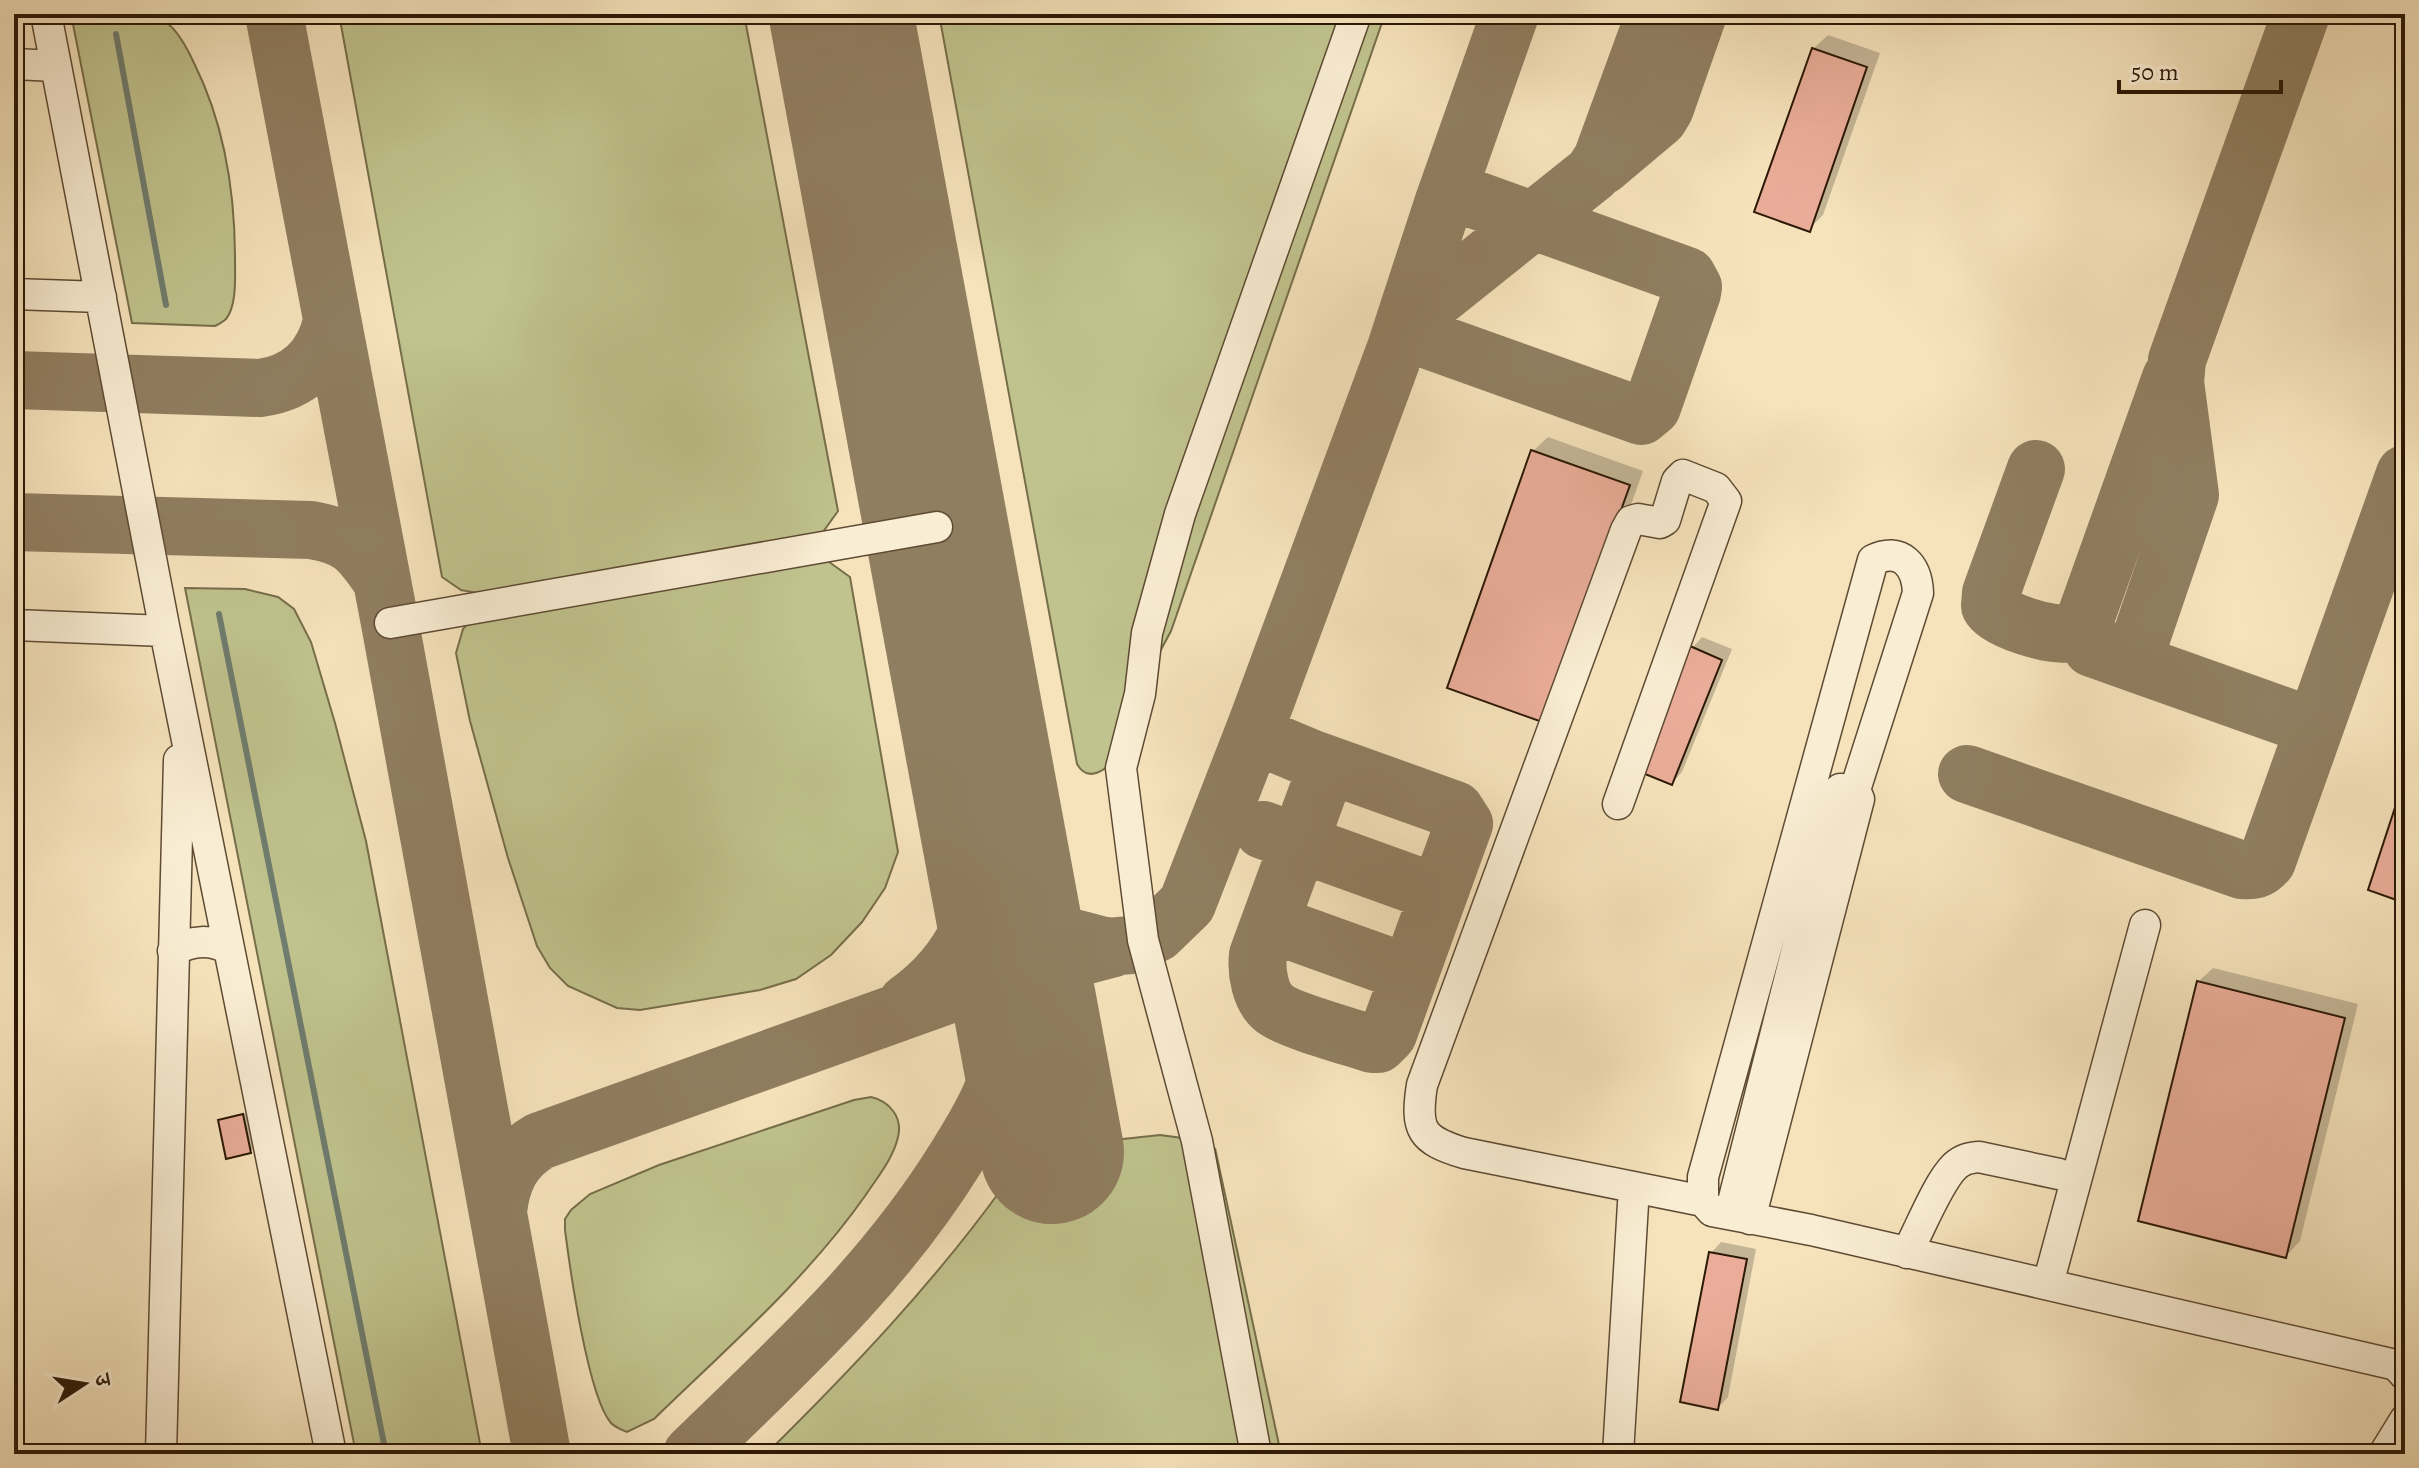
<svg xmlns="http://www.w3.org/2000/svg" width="2419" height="1468" viewBox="0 0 2419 1468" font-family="Alegreya,'Noto Serif Devanagari',serif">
	<rect width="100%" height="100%" fill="#f6e3bc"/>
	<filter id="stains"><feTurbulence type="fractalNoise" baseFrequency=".0025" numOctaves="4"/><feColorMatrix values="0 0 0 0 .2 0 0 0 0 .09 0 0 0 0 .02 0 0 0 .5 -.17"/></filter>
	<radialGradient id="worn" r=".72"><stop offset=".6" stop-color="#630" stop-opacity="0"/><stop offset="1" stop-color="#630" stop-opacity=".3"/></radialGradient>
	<path fill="#c0c38e" stroke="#766e4a" stroke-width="2" d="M 71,14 C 96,14 148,7 167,23 C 179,32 188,50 194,63 C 225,125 235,191 235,259 C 235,276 237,306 226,319 C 223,322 219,324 215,326 L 132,323 Z
		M 339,14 L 744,14 L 838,511 L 820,536 L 477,593 L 461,590 L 442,577 Z
		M 939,14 L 1344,14 L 1111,764 C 1099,774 1086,780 1077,764 Z
		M 1368,14 L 1385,14 L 1171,631 L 1157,657 L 1153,638 Z
		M 825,559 L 850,577 L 898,852 L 885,888 L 862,922 L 831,955 L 796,979 L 760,990 L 640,1010 L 617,1008 L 568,986 L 550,968 L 537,946 L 508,858 L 470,721 L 456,653 L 463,629 L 470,621 Z
		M 185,588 L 245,589 L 278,597 L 294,609 L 311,642 L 335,723 L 366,841 L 482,1454 L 356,1454 Z
		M 871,1097 C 889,1101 903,1117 898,1137 C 893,1159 877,1178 865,1196 C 806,1280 727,1348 654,1419 L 627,1432 C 622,1430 616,1428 611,1423 C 588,1397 570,1269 565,1230 L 565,1219 L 571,1210 L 590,1194 L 659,1165 L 854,1100 Z
		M 1160,1135 L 1182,1138 L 1247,1454 L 766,1454 C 851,1370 933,1284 1003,1187 L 1000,1163 L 1123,1139 Z
		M 1215,1148 L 1281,1454 L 1269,1454 L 1213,1172 Z"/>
	<path fill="#0003" d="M 1828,35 L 1880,53 L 1823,215 L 1809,229 L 1813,49 Z
		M 1548,437 L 1643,471 L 1559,707 L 1533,451 Z
		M 1702,637 L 1732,649 L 1682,772 L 1672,783 L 1692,648 Z
		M 2213,968 L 2358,1004 L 2300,1241 L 2286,1256 L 2198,982 Z
		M 246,1113 L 253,1149 L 250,1151 L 220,1120 Z
		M 1721,1242 L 1756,1249 L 1728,1397 L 1718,1408 L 1711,1253 Z"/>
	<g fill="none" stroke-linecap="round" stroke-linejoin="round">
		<path stroke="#6f7c6e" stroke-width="6" d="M 116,34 L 166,305
			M 219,614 L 386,1454"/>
		<path stroke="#907e60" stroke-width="58" d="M 274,14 L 390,623 L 542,1454
			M 1602,166 L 1659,118 L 1665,108 L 1698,14
			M 1403,332 L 1419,312 L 1593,173 L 1602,159 L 1655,14
			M 1396,348 L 1417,336 L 1641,416 L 1652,407 L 1692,293 L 1693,287 L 1687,276 L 1462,195 L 1454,181 L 1454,173
			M 14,380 L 260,388 C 299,383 324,359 332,321
			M 2036,469 L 1991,593 L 1990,606 C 1997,620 2052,637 2069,633 C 2076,631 2080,628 2084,622 L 2171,378
			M 14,522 L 311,530 C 350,537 358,546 380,578
			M 2084,622 L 2090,639 L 2101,651 C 2116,652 2130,654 2140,641 L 2190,495 L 2175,382 L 2177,360 L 2301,14
			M 2092,648 L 2300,722 L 2314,721 L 2319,715
			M 1257,724 L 1262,736 L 1267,740 L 1310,758 L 1455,810 L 1464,824 L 1388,1034 L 1378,1044 L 1372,1044 C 1351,1037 1289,1020 1275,1009 C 1260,998 1256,972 1258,955 L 1321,783 C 1322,771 1319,767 1310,758
			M 1967,774 L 2242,870 C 2254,871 2259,870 2267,861 L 2405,474
			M 991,827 L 1007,876 L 1020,900 L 1043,922 L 1066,936 L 1108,947 L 1131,945 L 1157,933 L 1187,904 L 1257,724 L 1396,348 L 1443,204 L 1510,14
			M 1263,830 L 1426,889 L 1434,900 L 1433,909
			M 1276,906 L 1276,919 L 1285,928 L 1291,931 L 1391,967 L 1406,968 L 1415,957
			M 907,1003 C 964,963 990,902 989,833
			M 498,1212 C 501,1181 512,1157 540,1141 L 978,984 L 1114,948
			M 692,1454 C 790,1359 885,1273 957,1156 C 979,1121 999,1086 1007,1046 C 1014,1012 1013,978 1012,943"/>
		<path stroke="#907e60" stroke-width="144" d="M 841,14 L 1052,1152"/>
	</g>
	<path fill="#eaad99" stroke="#2b1805" stroke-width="2" d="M 1812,48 L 1867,67 L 1810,232 L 1754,212 Z
		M 1531,450 L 1630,485 L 1545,723 L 1447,688 Z
		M 1690,646 L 1722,660 L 1672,785 L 1640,772 Z
		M 2405,777 L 2405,903 L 2368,890 Z
		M 2197,981 L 2345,1018 L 2286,1258 L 2138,1221 Z
		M 243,1114 L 251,1153 L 226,1159 L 218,1120 Z
		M 1709,1252 L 1747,1259 L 1718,1410 L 1680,1402 Z"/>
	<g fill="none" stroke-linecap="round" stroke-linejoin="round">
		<defs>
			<path id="minor" d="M 46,14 L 165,631 L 331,1454
				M 14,64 L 56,66
				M 14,294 L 101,297
				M 390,623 L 937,527
				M 14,625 L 165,631
				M 1855,790 L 1918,593 C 1917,566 1901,546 1873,560 L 1703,1177 L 1703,1201 L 1712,1211 L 1811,1230 L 2396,1365 L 2405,1375
				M 1618,804 L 1726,501 L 1716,488 L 1683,475 L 1677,481 L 1665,520 L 1660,523 L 1638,519 L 1631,521 L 1626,530 L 1422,1085 C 1415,1130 1421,1140 1464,1153 L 1703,1201
				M 173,951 C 191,940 211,939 229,949
				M 1730,1214 L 1835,799 L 1840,789 L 1855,790 L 1859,799 L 1750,1219
				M 1907,1253 C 1919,1231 1938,1182 1955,1166 C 1963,1159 1969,1158 1979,1157 L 2059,1174
				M 2048,1284 L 2145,925
				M 161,1454 L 179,760
				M 1256,1454 L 1197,1141 L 1143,940 L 1121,768 L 1140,694 L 1147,633 L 1180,514 L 1356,14
				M 1618,1454 L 1634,1187
				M 2384,1454 L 2405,1420"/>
		</defs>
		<use href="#minor" stroke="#5e4b33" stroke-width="33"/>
		<use href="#minor" stroke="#f9edd3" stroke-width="30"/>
	</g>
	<rect width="2419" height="1468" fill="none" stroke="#f6e3bc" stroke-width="48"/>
	<rect x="16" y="16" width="2387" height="1436" fill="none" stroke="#2b1805" stroke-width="4"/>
	<rect x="24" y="24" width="2371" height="1420" fill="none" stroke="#2b1805" stroke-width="2"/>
	<g transform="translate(84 1384) rotate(78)" stroke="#f9edd3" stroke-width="6" paint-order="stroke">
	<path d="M0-6L14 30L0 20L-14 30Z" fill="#2b1805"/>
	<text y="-12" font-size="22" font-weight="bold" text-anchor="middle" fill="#2b1805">उ</text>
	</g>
	<path d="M2119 80v12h162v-12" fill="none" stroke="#2b1805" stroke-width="4"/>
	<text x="2131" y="80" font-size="24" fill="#2b1805" stroke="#f9edd3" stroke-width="6" paint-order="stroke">50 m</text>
	<rect width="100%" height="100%" filter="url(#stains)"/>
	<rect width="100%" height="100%" fill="url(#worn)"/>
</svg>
